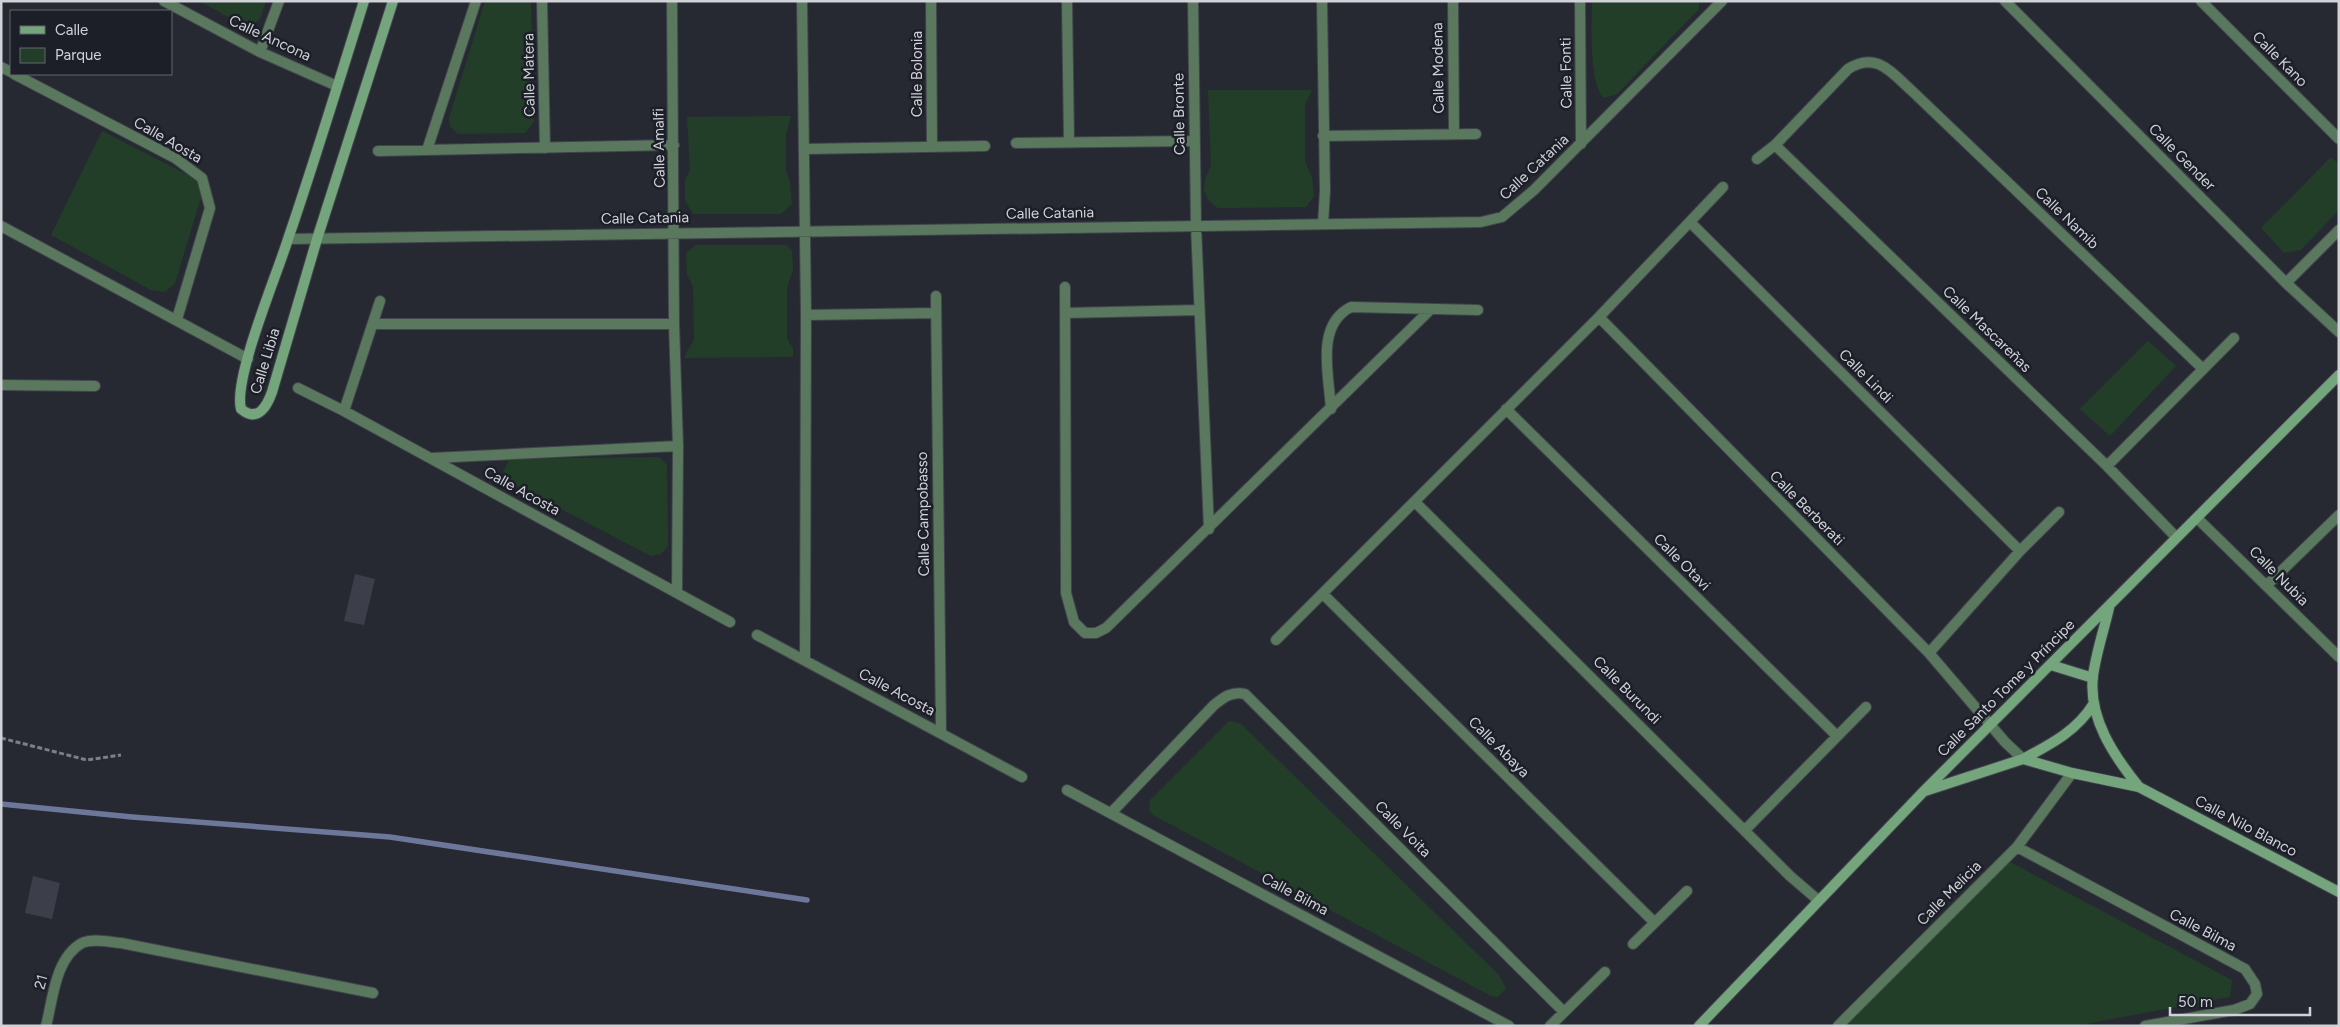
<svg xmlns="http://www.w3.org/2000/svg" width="2340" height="1027" viewBox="0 0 2340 1027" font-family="Figtree,sans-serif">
	<rect width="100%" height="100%" fill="#262932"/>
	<path fill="#233e28" d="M 199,1 L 266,1 L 260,19 L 251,26 L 241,24 Z
		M 485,1 L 531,1 L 534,122 L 525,133 L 458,134 L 450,127 L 449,118 Z
		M 1592,1 L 1699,1 L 1699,9 L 1617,94 L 1604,98 C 1588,81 1592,25 1592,1 Z
		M 1208,90 L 1312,90 L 1305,105 L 1305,161 L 1312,177 L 1314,196 L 1306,207 L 1218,208 L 1209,201 L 1204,191 L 1205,179 L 1211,165 Z
		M 791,116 L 786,135 L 786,170 L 790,182 L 792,204 L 781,214 L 693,214 L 685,200 L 685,180 L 690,170 L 687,117 Z
		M 102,131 L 198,180 L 203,191 L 175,283 L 165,292 L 151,290 L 51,235 Z
		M 2331,157 L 2339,164 L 2339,210 L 2301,250 L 2284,253 L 2261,228 Z
		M 696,245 L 787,245 L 792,251 L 793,270 L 787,288 L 787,339 L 793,348 L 793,357 L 684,358 L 694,339 L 693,287 L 687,274 L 686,253 Z
		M 2148,341 L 2176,366 L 2110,436 L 2080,409 Z
		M 659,457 L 667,465 L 668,546 L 661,554 L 651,556 L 509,482 L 503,473 L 509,459 Z
		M 1229,721 L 1240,723 L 1499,975 L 1506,988 L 1498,997 L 1491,996 L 1153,815 L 1149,810 L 1150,800 Z
		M 2008,861 L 2232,980 L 2230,997 L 2074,1026 L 1846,1026 Z"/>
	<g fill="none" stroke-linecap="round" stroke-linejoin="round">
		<path stroke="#6c779a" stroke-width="5.5" d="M 1,804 L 132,817 L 390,837 L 807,900"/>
	</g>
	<path fill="#3c3f4a" d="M 355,574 L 375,579 L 364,625 L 344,621 Z
		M 33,876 L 60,883 L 52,919 L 25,913 Z"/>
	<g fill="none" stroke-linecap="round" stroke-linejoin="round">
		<defs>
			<path id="street" d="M 164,1 L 260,52 L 337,86
				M 542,1 L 545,148
				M 672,1 L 674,324 L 678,446 L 677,592
				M 802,1 L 806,315 L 805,659
				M 931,1 L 932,146
				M 1067,1 L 1069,142
				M 1193,1 L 1196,226 L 1209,529
				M 1322,1 L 1325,191 L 1323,224
				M 1453,1 L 1454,133
				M 1580,1 L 1581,144
				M 2005,1 L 2286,283 L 2339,332
				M 2201,1 L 2339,139
				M 260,52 L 279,1
				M 1,67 L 11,72
				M 14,74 L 175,158 L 202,178 L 210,208 L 177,319
				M 1323,136 L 1476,134
				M 1016,143 L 1195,141
				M 1775,145 L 2107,466 L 2176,537
				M 804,149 L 985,146
				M 427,150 L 476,1
				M 378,151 L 674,145
				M 1757,159 L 1775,145 L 1848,69 C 1876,51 1891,72 1911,90 L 2202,368
				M 1690,222 L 2020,551
				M 1,226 L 248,359
				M 289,239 L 1481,222 L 1502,217 L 1534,190 L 1722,1
				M 2286,283 L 2339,230
				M 1065,287 L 1066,593 L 1074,622 L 1085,633 L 1096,633 L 1106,628 L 1431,309
				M 936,296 L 941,732
				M 1065,313 L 1199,310
				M 806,315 L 936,313
				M 1599,317 L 1929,653 L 2005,742 L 2023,759
				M 374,324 L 674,324
				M 1,385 L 95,386
				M 298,388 L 344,411 L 730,622
				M 1331,409 C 1329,375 1315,325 1351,307 L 1478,310
				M 1506,409 L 1837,736
				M 344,411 L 380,301
				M 432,458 L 678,446
				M 2107,466 L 2234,338
				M 1415,502 L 1790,876 L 1818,900
				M 2197,518 L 2339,657
				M 2267,585 L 2339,515
				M 1323,594 L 1654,922
				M 757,635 L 1022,777
				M 1276,640 L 1599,317 L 1723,187
				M 1929,653 L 2020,551 L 2059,512
				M 1067,790 L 1509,1026
				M 1111,813 L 1214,705 C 1224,697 1232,691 1245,694 L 1564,1012
				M 1746,829 L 1866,707
				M 2017,847 L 2245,969 L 2255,984 L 2257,994 L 2250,1004 L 2234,1010 L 2145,1026
				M 1633,944 L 1687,891
				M 46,1026 C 53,999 55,958 82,943 C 93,938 109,942 121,943 L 373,993
				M 1550,1026 L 1605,972
				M 1838,1026 L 2017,847 L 2072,773"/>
			<path id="secondary" d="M 364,1 C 339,81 315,160 288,239 C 277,275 233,378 241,409 C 258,423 267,406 272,392 L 317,239 L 393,1
				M 2109,608 C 2104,630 2096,653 2093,676 C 2088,718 2114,756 2139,787
				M 2051,665 L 2093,678
				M 2023,759 C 2051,744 2077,731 2094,703
				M 1925,791 L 2023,759 L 2072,773 L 2139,787 L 2339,892
				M 1699,1026 L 1924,791 L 2339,375"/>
		</defs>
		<use href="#street" stroke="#41444d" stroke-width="12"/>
		<use href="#secondary" stroke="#41444d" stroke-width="12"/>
		<path stroke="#7c7f86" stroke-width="3" stroke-dasharray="5 2.5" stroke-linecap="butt" d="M 1,738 L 87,760 L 121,755"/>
		<use href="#street" stroke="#5a785e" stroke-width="10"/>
		<use href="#secondary" stroke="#75a57c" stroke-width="10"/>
	</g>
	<g text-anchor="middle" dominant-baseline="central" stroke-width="5" stroke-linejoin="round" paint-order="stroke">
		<g font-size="15" fill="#d0d2d8" stroke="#1d1f28">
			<text transform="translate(270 38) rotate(25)">Calle Ancona</text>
			<text transform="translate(2280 59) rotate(45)">Calle Kano</text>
			<text transform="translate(1438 68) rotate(-91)">Calle Modena</text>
			<text transform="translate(1566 73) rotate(-91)">Calle Fonti</text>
			<text transform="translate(917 74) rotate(-90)">Calle Bolonia</text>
			<text transform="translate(529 75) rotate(-91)">Calle Matera</text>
			<text transform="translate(1179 114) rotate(-91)">Calle Bronte</text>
			<text transform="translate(168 140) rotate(30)">Calle Aosta</text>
			<text transform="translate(659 148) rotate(-91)">Calle Amalfi</text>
			<text transform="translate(2182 157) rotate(45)">Calle Gender</text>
			<text transform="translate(1534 167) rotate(-43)">Calle Catania</text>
			<text transform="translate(1050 213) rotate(-1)">Calle Catania</text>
			<text transform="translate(645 218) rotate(-1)">Calle Catania</text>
			<text transform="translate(2067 218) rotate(44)">Calle Namib</text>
			<text transform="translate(1987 329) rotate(44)">Calle Mascareñas</text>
			<text transform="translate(265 361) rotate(-73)">Calle Libia</text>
			<text transform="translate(1866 376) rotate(45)">Calle Lindi</text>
			<text transform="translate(522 491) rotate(29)">Calle Acosta</text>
			<text transform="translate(1807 508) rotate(45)">Calle Berberati</text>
			<text transform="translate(923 514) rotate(-91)">Calle Campobasso</text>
			<text transform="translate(1682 562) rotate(45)">Calle Otavi</text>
			<text transform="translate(2279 576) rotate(45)">Calle Nubia</text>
			<text transform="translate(2006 688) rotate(-45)">Calle Santo Tome y Príncipe</text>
			<text transform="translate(1627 690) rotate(45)">Calle Burundi</text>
			<text transform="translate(897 692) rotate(28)">Calle Acosta</text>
			<text transform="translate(1499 747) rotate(45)">Calle Abaya</text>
			<text transform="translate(2246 826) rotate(28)">Calle Nilo Blanco</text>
			<text transform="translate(1403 829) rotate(45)">Calle Voita</text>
			<text transform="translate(1949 893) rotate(-45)">Calle Melicia</text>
			<text transform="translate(1295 894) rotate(28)">Calle Bilma</text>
			<text transform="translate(2203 930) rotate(28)">Calle Bilma</text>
			<text transform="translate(41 982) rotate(-75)">21</text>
		</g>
	</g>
	<rect width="2340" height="1027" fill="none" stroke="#d0d2d8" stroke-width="5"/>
	<rect x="10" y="10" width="162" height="65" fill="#1d1f28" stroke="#65676e"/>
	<rect x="20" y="26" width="25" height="8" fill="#75a57c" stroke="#65676e"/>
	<text x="55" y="35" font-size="15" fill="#d0d2d8">Calle</text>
	<rect x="20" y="48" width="25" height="15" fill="#233e28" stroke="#65676e"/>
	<text x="55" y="60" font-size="15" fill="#d0d2d8">Parque</text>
	<path d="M2170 1007v8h140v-8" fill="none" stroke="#d0d2d8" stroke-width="2.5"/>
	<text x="2178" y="1007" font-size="15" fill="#d0d2d8" stroke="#1d1f28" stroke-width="4" paint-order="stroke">50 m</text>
</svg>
